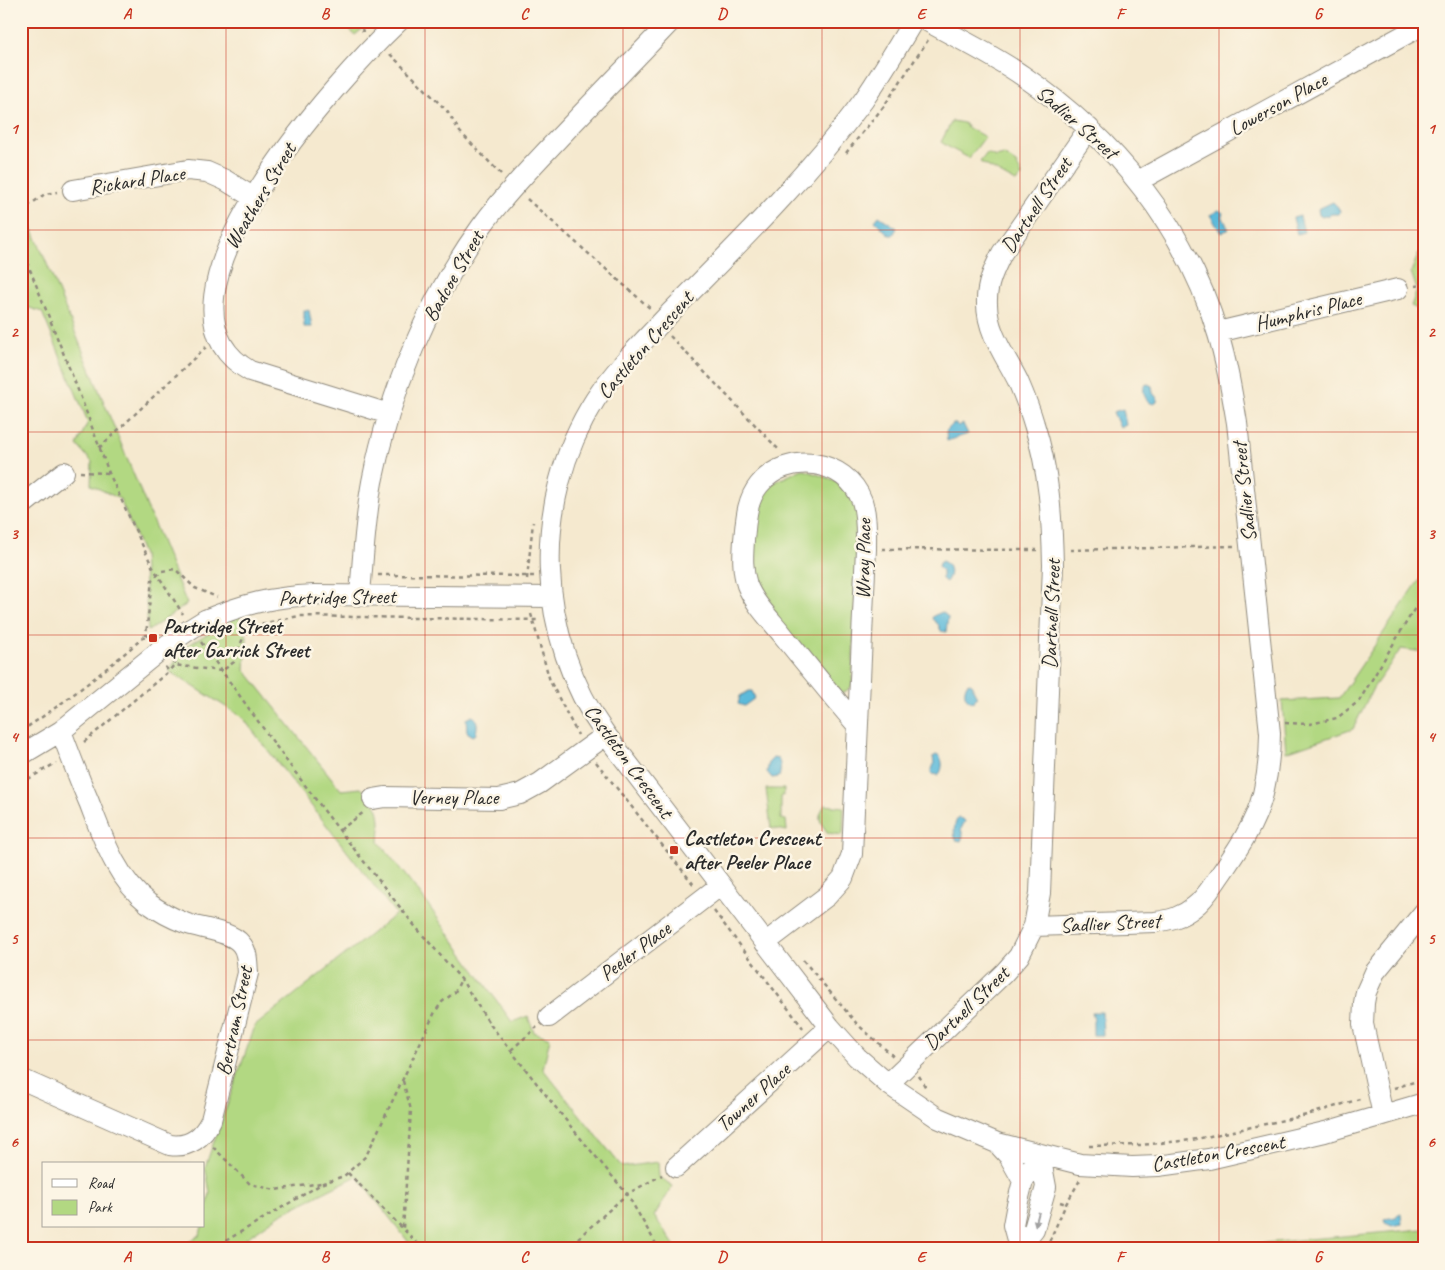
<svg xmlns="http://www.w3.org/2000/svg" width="1445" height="1270" viewBox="0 0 1445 1270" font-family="Caveat,sans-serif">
	<rect width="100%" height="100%" fill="#fcf5e5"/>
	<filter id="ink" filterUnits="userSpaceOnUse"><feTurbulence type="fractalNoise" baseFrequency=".02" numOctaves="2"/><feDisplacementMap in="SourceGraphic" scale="10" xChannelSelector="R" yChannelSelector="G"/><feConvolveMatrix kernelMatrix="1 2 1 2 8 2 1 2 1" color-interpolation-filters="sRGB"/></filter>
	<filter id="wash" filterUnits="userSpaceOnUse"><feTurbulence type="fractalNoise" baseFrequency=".0096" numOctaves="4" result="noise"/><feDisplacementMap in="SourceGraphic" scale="20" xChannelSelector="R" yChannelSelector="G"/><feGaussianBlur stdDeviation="1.12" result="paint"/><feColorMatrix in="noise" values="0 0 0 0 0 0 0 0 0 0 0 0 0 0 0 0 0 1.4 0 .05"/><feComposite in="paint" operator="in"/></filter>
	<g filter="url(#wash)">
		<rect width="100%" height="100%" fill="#f5e9cf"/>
		<path fill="#b2d882" stroke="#6e8256" d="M 340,21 L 372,21 L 355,35 Z
			M 952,121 L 964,123 L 967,127 L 985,137 L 969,158 L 950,148 L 941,142 Z
			M 987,153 L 996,157 L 1004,155 L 1016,163 L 1022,176 L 1016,182 L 980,162 Z
			M 21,201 L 187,604 L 148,631 L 143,555 L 120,499 L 91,485 L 92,462 L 77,445 L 88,422 L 42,312 L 24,306 L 23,279 L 21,278 Z
			M 1424,240 L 1424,312 L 1411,306 L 1417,290 L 1411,272 Z
			M 802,469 L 842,483 L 859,513 L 852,686 L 844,693 L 840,694 L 758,597 L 749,541 L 765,487 Z
			M 1424,573 L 1424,652 L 1401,649 L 1373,688 L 1353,729 L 1286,752 L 1282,701 L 1339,698 Z
			M 239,615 L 247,637 L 245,670 L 341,790 L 361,788 C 382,807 381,815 379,842 L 421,895 L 512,1022 L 528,1016 L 534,1032 L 550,1038 L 543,1069 L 622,1167 L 658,1162 L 659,1177 L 673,1186 L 654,1216 L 677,1249 L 414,1249 L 357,1176 L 281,1214 L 231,1249 L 179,1249 L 200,1235 L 202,1226 L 204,1226 L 210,1192 L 205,1167 L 255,1026 L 396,914 L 242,717 L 169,671 L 183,648 Z
			M 766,789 L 784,789 L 783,796 L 781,797 L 781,819 L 786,820 L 787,831 L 771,828 Z
			M 825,805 L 844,807 L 843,834 L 842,835 L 828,833 C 820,822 816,818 825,805 Z
			M 1424,1229 L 1424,1249 L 1194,1249 Z"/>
		<path fill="#5cbada" stroke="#447282" d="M 1333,202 L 1338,207 L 1340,212 L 1339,214 L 1332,214 L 1322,217 L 1319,215 L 1318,209 Z
			M 1219,210 L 1223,213 L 1222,216 L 1229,229 L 1221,233 L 1210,215 Z
			M 879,216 L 897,228 L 893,235 L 889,235 L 875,221 Z
			M 1300,216 L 1304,232 L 1297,234 L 1293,218 Z
			M 304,310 L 309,310 L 312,327 L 304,327 Z
			M 1148,384 L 1152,386 L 1153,393 L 1157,398 L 1157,402 L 1154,404 C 1146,403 1141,392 1145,385 Z
			M 1123,409 L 1126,425 L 1120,428 L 1113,412 Z
			M 953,424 L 956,424 L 958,426 L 963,424 L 968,434 L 947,441 L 946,431 Z
			M 942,561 C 951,564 952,575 946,582 L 942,579 L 942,571 L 938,567 L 939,563 Z
			M 942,612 L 948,617 L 946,632 L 941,631 L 938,624 L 932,619 L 933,616 Z
			M 970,683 L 973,685 L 973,689 L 977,697 L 973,702 C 964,700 963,691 967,684 Z
			M 749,691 L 752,691 L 755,698 L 744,706 L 738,704 L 740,696 Z
			M 472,716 C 479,720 477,727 476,734 L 473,736 L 467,732 L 466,719 Z
			M 936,755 L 939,755 C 943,761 943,767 940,773 L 938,775 L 932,774 L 931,772 L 934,764 L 933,757 Z
			M 773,758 L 778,759 C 781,764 781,771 779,777 L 772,778 L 767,772 L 769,762 Z
			M 958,818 L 963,819 L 965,821 L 961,829 L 963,836 L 961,841 L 956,840 C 953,834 954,823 958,818 Z
			M 1092,1012 L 1102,1012 L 1103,1035 L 1093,1035 L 1093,1021 L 1094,1020 Z
			M 1398,1214 L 1401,1214 L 1402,1224 L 1392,1226 L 1385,1223 L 1384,1219 L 1396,1217 Z"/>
	</g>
	<g filter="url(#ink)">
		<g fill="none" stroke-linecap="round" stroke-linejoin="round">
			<defs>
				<path id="minor" d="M 913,21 C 897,48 881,75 863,101 C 837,136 808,170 778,202 C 743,240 706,276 670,313 C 644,341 616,368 595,400 C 530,502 536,637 606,735 L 830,1027 L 857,1057 L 888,1084 L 938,1118 L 997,1143 L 1080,1164 L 1132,1167 L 1158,1166 L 1209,1159 L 1325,1132 L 1424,1103
					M 927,21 C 959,39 993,55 1023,76 C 1114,138 1186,227 1218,334 C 1227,363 1232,393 1237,423 L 1270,733 C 1270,754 1268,773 1263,794 C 1255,825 1236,852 1218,878 C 1211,888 1204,900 1194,907 C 1182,917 1170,920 1155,922 L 1034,926
					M 1138,181 L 1419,27
					M 73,190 L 188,170 L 207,172 L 225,180 L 254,198
					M 1218,332 L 1398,289
					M 389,414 L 250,371 C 129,304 342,75 399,21
					M 21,506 L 64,472
					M 360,595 C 363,558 365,520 372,482 C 390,391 427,302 481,227 C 509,189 542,156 574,122 C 606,88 639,55 671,21
					M 205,620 C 244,604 271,597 314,595 L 551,597
					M 21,755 L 61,731 L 164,647 L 189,630
					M 373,799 L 385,797 L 499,799 L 520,794 L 540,783 L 606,735
					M 765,943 L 827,896 L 843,878 L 852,854 L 866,549 C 866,533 867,516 862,501 C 846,458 786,451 759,485 C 746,501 746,521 744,540 C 743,555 742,570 747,585 C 754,603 770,619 782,634 C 807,665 831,695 857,725
					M 549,1017 L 721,885
					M 21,1079 L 170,1145 C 190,1148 203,1137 211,1120 L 248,973 C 247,963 248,952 241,944 C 231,931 201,929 185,923 C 172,918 159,911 148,903 C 116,878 103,838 89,802 C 79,779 70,755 61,731
					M 888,1084 L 1004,973 L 1019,956 L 1034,926 L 1040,893 L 1053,565 C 1052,517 1049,470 1034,424 C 1030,410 1024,395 1018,381 C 1006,357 987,332 987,304 C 986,285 994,269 1002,253 L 1089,128
					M 1383,1115 L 1363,1024 L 1364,1003 L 1366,992 L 1375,972 L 1424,912
					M 997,1143 L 1009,1156 L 1023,1181
					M 676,1167 L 830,1027
					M 1019,1247 L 1013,1225 L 1016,1209 L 1023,1181 L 1040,1155
					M 1018,1249 L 1034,1229 L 1046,1187 L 1040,1155"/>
			</defs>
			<use href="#minor" stroke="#908a7d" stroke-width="22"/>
			<path stroke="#908a7d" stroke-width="2.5" stroke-dasharray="4 4" stroke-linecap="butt" d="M 360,21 L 363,32
				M 390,54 L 447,111 L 460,132 L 501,174
				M 846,153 L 884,106 L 928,40
				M 527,199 L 652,310
				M 21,211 L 45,194 L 57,192
				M 21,247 L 80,395 L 109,473 L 152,566 L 183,614
				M 21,275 L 30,270
				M 1415,286 L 1424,285
				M 670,336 L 780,451
				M 99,448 L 206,347
				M 80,472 L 109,473
				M 882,549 L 1037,550
				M 1070,550 L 1234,546
				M 378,575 L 535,576
				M 527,579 L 533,522
				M 531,614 L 550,681 L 578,735
				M 149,636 L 146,635 L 152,580 L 162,571 L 175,569 L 195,588 L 217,597
				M 201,642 L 286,760 L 332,821 L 414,925 L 461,979 L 489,1023 L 572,1128 L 627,1194 L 659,1249
				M 176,661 L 174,665 L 222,671 L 234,662 L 247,627 L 299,616 L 539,620
				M 165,667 L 169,671 L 174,665
				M 1285,723 L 1310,724 L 1337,718 L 1359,701 L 1424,593
				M 21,731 C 66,702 106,670 146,635
				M 84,742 L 169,671
				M 596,762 L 694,885
				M 21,783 L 56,763
				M 340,830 L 364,812
				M 714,911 L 803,1028
				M 803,960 L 857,1024 L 893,1056
				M 511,1050 L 537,1027
				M 919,1076 L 926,1088
				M 403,1081 L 411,1110 L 403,1228
				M 1394,1088 L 1424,1079
				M 1089,1146 L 1140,1145 L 1192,1140 L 1307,1115 L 1363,1098
				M 213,1147 L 250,1184 L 275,1190 L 321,1183
				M 348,1173 L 423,1249
				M 1060,1202 L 1066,1204
				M 212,1249 L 323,1183 L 344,1176 L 366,1156 L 435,1012 L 442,1002 L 455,992 L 461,979
				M 566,1249 L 627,1194 L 662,1175
				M 1048,1249 L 1049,1242 L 1066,1204 L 1080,1180"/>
			<use href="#minor" stroke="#fff" stroke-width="20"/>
			<defs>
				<path id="minor-bridge" d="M 189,630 L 205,620"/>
			</defs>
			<use href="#minor-bridge" stroke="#908a7d" stroke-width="22" stroke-linecap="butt"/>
			<use href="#minor-bridge" stroke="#fff" stroke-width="20"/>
		</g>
		<defs><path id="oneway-solid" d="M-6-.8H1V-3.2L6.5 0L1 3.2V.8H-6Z" transform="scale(1.25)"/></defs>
		<use fill="#a0a0a0" href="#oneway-solid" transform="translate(1037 1219) rotate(105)"/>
	</g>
	<path fill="none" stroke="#c8321e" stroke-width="1" stroke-opacity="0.55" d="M 226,21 L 226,1249M 425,21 L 425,1249M 623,21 L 623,1249M 822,21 L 822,1249M 1020,21 L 1020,1249M 1219,21 L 1219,1249M 21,230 L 1424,230M 21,432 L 1424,432M 21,635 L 1424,635M 21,838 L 1424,838M 21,1040 L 1424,1040"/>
	<g fill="#c8321e" stroke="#fcf5e5" stroke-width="2">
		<rect x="148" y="633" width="10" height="10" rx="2.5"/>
		<rect x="669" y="845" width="10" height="10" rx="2.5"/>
	</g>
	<g text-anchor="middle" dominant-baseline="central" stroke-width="5" stroke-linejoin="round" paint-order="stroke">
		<g font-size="21" fill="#2b2b2b" stroke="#fcf5e5">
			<text transform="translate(1278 104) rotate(-29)">Lowerson Place</text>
			<text transform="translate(1077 122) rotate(41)">Sadlier Street</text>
			<text transform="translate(137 180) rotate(-9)">Rickard Place</text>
			<text transform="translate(260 196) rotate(-59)">Weathers Street</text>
			<text transform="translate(1036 205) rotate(-56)">Dartnell Street</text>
			<text transform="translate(453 276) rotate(-60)">Badcoe Street</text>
			<text transform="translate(1308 311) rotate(-14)">Humphris Place</text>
			<text transform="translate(645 345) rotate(-49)">Castleton Crescent</text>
			<text transform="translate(1244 492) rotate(-96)">Sadlier Street</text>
			<text transform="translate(863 559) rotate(-89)">Wray Place</text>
			<text transform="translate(337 597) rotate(-1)">Partridge Street</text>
			<text transform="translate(1051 614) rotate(-88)">Dartnell Street</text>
			<text transform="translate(629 761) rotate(54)">Castleton Crescent</text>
			<text x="454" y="797">Verney Place</text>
			<text transform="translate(1110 923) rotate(-3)">Sadlier Street</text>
			<text transform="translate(635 951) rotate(-37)">Peeler Place</text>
			<text transform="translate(966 1008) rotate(-44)">Dartnell Street</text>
			<text transform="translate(234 1021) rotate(-78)">Bertram Street</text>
			<text transform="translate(753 1097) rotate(-42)">Towner Place</text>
			<text transform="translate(1218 1153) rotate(-10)">Castleton Crescent</text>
		</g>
		<g font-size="21" font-weight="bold" fill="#2b2b2b" stroke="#fcf5e5" text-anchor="start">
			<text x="163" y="626">Partridge Street<tspan x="163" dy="24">after Garrick Street</tspan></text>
			<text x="684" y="838">Castleton Crescent<tspan x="684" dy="24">after Peeler Place</tspan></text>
		</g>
	</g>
	<rect width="1445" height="1270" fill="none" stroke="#fcf5e5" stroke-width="55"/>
	<rect x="42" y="1162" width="162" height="65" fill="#fcf5e5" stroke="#a8a49b"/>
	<rect x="52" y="1179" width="25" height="8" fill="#ffffff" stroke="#a8a49b"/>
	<text x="88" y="1188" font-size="15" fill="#2b2b2b">Road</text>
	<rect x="52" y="1200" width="25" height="15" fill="#b2d882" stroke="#a8a49b"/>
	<text x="88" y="1212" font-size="15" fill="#2b2b2b">Park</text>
	<rect x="28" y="28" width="1390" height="1214" fill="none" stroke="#c8321e" stroke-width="2"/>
	<g font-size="16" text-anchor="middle" font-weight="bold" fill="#c8321e">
		<text x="127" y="19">A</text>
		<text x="325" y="19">B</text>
		<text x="524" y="19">C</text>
		<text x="722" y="19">D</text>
		<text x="921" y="19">E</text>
		<text x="1120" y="19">F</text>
		<text x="1318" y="19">G</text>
		<text x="14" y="134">1</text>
		<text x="1431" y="134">1</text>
		<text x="14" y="337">2</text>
		<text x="1431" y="337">2</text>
		<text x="14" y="539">3</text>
		<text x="1431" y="539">3</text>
		<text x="14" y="742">4</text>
		<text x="1431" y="742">4</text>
		<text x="14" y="944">5</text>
		<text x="1431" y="944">5</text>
		<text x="14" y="1147">6</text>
		<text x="1431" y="1147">6</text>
		<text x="127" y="1262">A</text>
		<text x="325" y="1262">B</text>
		<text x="524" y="1262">C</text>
		<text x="722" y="1262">D</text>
		<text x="921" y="1262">E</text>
		<text x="1120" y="1262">F</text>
		<text x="1318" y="1262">G</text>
	</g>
</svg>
